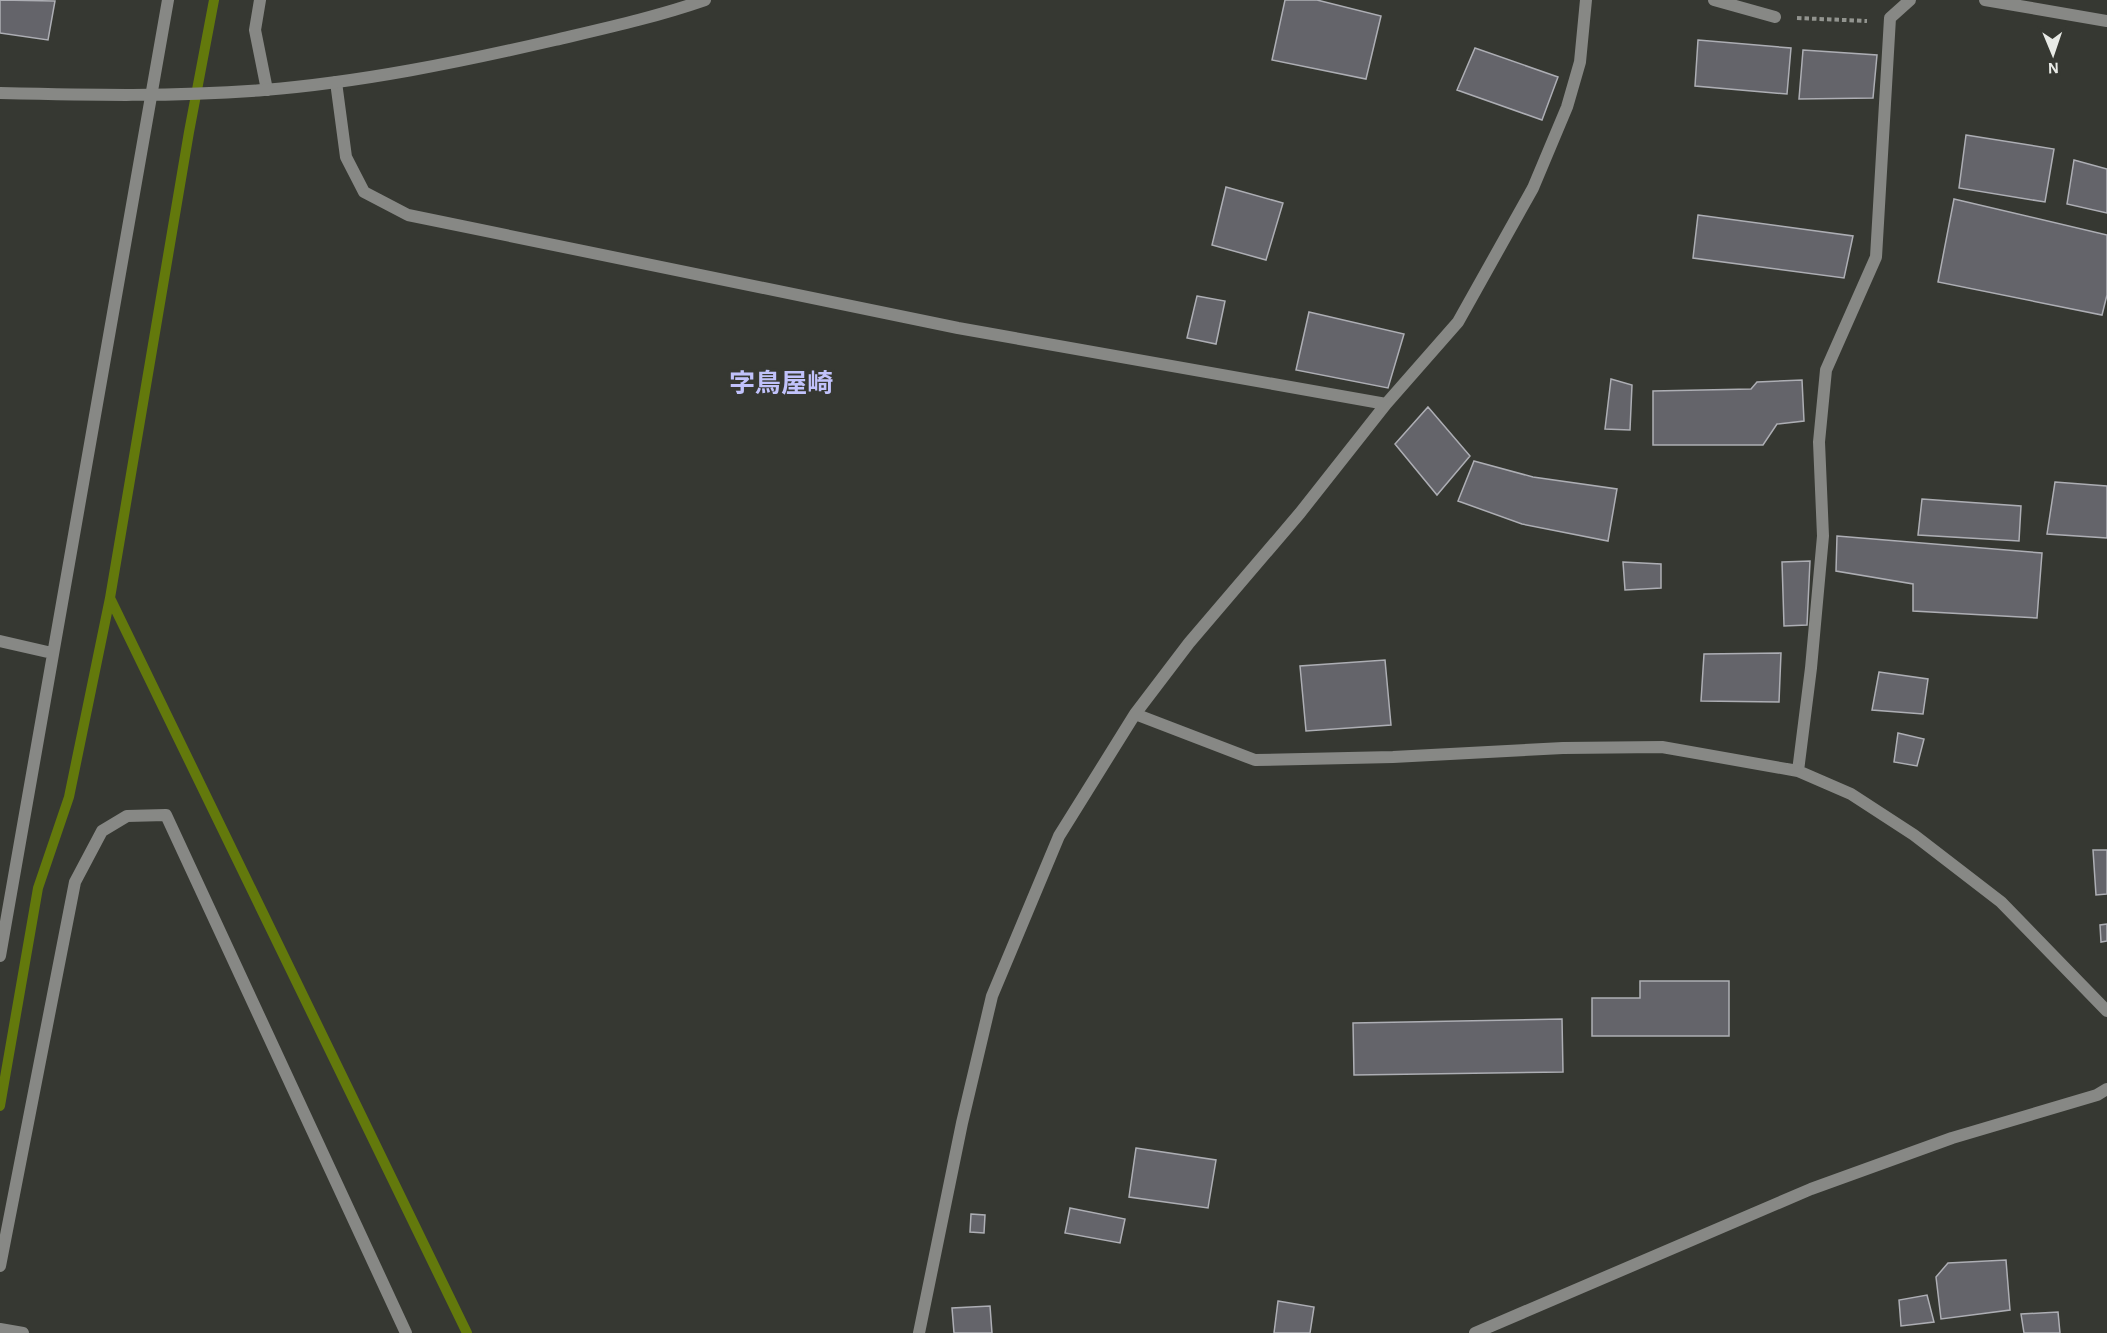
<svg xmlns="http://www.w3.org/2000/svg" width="2107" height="1333" viewBox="0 0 2107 1333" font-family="'Alegreya Sans','Noto Sans JP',sans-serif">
	<rect width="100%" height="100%" fill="#363832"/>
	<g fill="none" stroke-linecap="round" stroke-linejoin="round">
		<path stroke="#63790c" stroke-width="10" d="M 214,0 L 189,132 L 110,598 L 467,1333
			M 0,1106 L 38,888 L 69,797 L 110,598"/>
	</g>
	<path fill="#64646a" stroke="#adaeb4" stroke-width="1.5" d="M 0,0 L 55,1 L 48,40 L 0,33 Z
		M 1285,0 L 1317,0 L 1381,16 L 1366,79 L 1272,60 Z
		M 1698,40 L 1791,48 L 1787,94 L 1695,86 Z
		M 1475,48 L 1558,77 L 1542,120 L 1457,90 Z
		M 1803,50 L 1877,55 L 1873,98 L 1799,99 Z
		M 1966,135 L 2054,149 L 2045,202 L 1959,188 Z
		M 2074,160 L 2107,169 L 2107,213 L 2067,204 Z
		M 1226,187 L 1283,203 L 1266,260 L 1212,245 Z
		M 1954,199 L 2107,235 L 2107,295 L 2102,315 L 1938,282 Z
		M 1698,215 L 1853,236 L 1844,278 L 1693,258 Z
		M 1197,296 L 1225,301 L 1216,344 L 1187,338 Z
		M 1309,312 L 1404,334 L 1388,388 L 1296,370 Z
		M 1611,379 L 1632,385 L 1630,430 L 1605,429 Z
		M 1802,380 L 1804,421 L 1777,424 L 1763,445 L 1653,445 L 1653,391 L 1751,389 L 1757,382 Z
		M 1428,407 L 1470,456 L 1437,495 L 1395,444 Z
		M 1474,461 L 1533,477 L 1617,489 L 1608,541 L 1522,524 L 1458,501 Z
		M 2055,482 L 2107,486 L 2107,538 L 2047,534 Z
		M 1922,499 L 2021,506 L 2019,541 L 1918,535 Z
		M 1837,536 L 2042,553 L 2037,618 L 1913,611 L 1913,584 L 1836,571 Z
		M 1810,561 L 1807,625 L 1784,626 L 1782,562 Z
		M 1623,562 L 1661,564 L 1661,588 L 1625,590 Z
		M 1781,653 L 1779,702 L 1701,701 L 1704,654 Z
		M 1385,660 L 1391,725 L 1306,731 L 1300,666 Z
		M 1879,672 L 1928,679 L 1923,714 L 1872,710 Z
		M 1898,733 L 1924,739 L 1917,766 L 1894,762 Z
		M 2093,850 L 2107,850 L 2107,894 L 2096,895 Z
		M 2107,924 L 2107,941 L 2101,942 L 2100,925 Z
		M 1640,981 L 1729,981 L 1729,1036 L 1592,1036 L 1592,998 L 1640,998 Z
		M 1562,1019 L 1563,1072 L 1354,1075 L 1353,1023 Z
		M 1136,1148 L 1216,1160 L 1208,1208 L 1129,1197 Z
		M 1070,1208 L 1125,1219 L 1120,1243 L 1065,1233 Z
		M 971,1214 L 985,1215 L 984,1233 L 970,1232 Z
		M 2006,1260 L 2010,1310 L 1941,1319 L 1936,1277 L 1948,1263 Z
		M 1927,1295 L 1934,1322 L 1901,1326 L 1899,1300 Z
		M 1278,1301 L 1314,1307 L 1310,1333 L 1274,1333 Z
		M 990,1306 L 992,1333 L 954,1333 L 952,1308 Z
		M 2058,1312 L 2060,1333 L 2024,1333 L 2021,1314 Z"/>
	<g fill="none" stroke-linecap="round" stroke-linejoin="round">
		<path stroke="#92948f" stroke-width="4" stroke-dasharray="4.5 3" stroke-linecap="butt" d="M 1797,18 L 1867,21"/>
		<path stroke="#878885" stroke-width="12" d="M 260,0 L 255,30 L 267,90
			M 1714,0 L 1775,17
			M 1985,0 L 2107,21
			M 336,82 L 346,157 L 364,192 L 408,215 L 958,328 L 1386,404
			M 0,641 L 52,653
			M 1135,714 L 1255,760 L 1393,757 L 1563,748 L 1662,747 L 1798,771 L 1851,794 L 1914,835 L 2001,902 L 2107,1011
			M 1798,771 L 1811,668 L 1823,536 L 1819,442 L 1826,370 L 1876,257 L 1890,18 L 1910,0
			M 0,956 L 168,0
			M 0,1266 L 75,882 L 102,831 L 127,816 L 166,815 L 406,1333
			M 0,1329 L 23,1333
			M 919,1333 L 962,1123 L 992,996 L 1059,836 L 1135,714 L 1189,643 L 1300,513 L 1386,404 L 1458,322 L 1533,188 L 1567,107 L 1580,62 L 1586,0
			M 1475,1333 L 1811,1189 L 1952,1138 L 2097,1095 L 2107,1089"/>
		<path stroke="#878885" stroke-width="12" d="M 0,93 C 88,95 176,97 264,90 C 362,82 460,62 555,40 C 606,28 656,17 705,0"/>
	</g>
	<g text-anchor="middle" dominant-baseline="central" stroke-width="6" stroke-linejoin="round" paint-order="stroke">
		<g font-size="26" font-weight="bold" fill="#c1c2fb" stroke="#363832">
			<text x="781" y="384">字鳥屋崎</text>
		</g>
	</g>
	<g transform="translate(2053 54) rotate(178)" stroke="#363832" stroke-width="4.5" paint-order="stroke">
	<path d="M0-4.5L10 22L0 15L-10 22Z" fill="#e8eae6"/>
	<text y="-9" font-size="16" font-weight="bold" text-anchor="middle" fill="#e8eae6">N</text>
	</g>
</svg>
